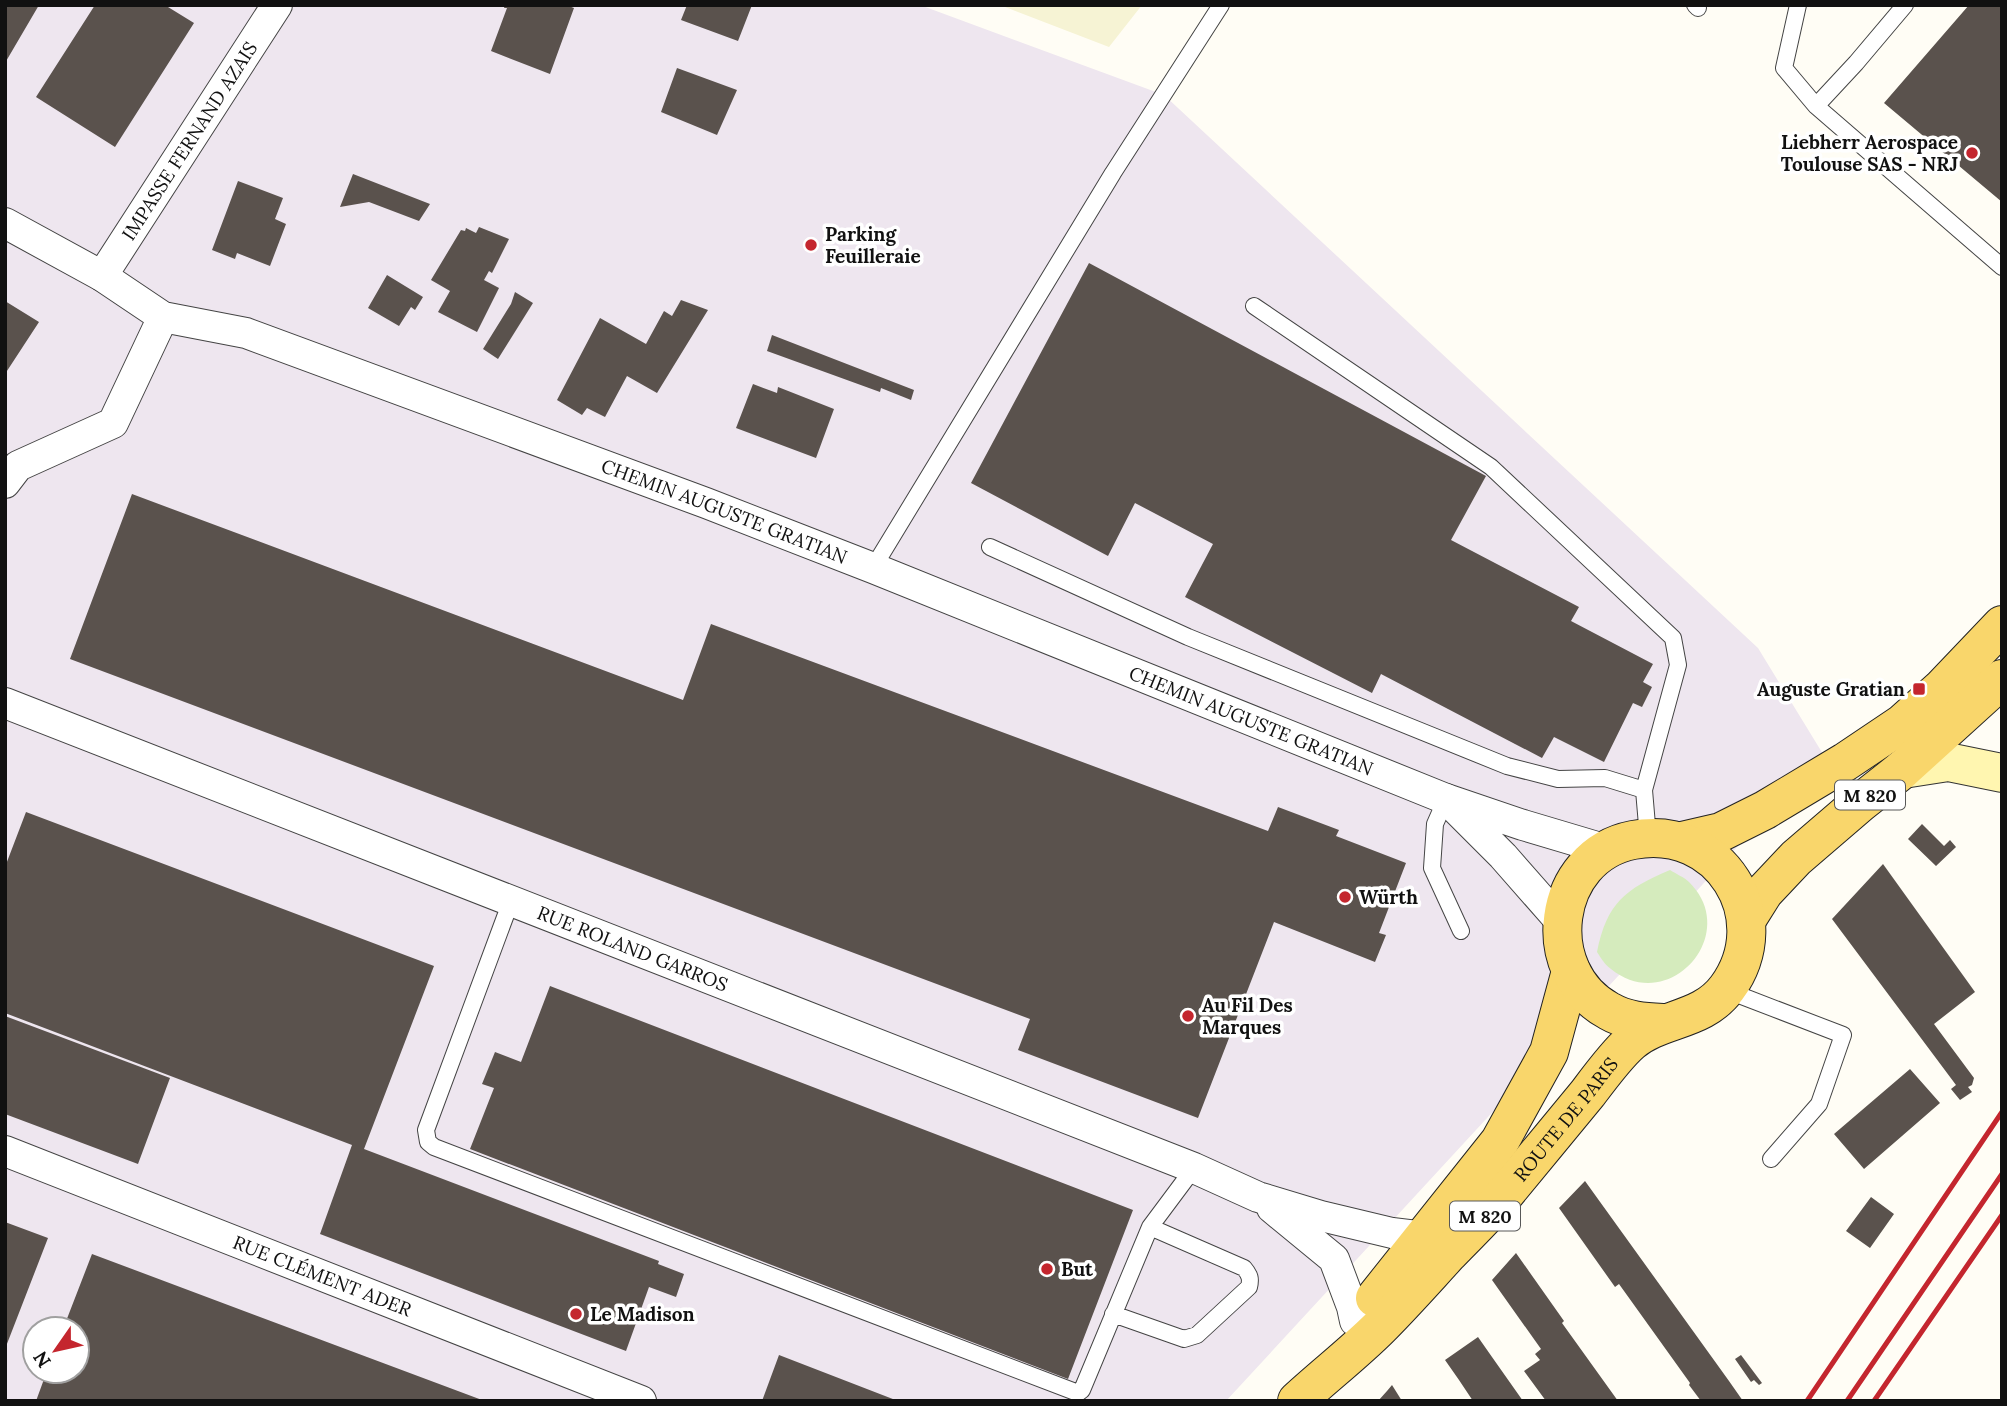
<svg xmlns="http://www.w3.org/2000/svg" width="2007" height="1406" viewBox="0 0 2007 1406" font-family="Lora,serif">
	<rect width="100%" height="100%" fill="#fffdf5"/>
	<path fill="#eee6ef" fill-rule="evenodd" d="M 5,5 L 920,5 L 1164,95 L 1758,648 L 1823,754 L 1226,1401 L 5,1401 ZM 35,1329 L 77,1329 L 77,1371 L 35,1371 Z"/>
	<path fill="#f6f3d4" d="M 1000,5 L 1142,5 L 1109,47 Z"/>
	<path fill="#d5ebbd" d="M 1670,870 C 1676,874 1684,877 1689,882 C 1742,934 1669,1016 1611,969 C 1605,965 1601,958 1597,952 C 1607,903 1625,889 1670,870 Z"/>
	<path fill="#5a524d" d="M 5,5 L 39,5 L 5,63 Z
		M 95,5 L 169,5 L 168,7 L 194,23 L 115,147 L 36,97 Z
		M 505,5 L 566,5 L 574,8 L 550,74 L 491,51 L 507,8 L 504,8 Z
		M 687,5 L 752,5 L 738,41 L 681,20 Z
		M 1969,5 L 2002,5 L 2002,202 L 1884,103 Z
		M 677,68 L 737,90 L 717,135 L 661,112 Z
		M 353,174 L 430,204 L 419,221 L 369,202 L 340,207 Z
		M 238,181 L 283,198 L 275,219 L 286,224 L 270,266 L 237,253 L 235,259 L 212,250 Z
		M 479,227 L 509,239 L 492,273 L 489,271 L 484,280 L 499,288 L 477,332 L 438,312 L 450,291 L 431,280 L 461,230 L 465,231 L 466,228 L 476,233 Z
		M 1089,263 L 1486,476 L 1451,540 L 1579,607 L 1571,621 L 1653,664 L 1643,682 L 1652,687 L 1642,707 L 1633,703 L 1604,762 L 1554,737 L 1542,758 L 1381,674 L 1372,693 L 1185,597 L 1213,544 L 1135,503 L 1108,556 L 971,483 Z
		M 387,275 L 423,297 L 415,310 L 411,307 L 399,326 L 368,308 Z
		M 515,292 L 533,303 L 498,359 L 483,349 L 511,304 Z
		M 681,300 L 708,310 L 657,393 L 627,376 L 605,417 L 587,408 L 582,415 L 557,400 L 600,318 L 646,344 L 664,311 L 672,316 Z
		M 5,301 L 39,322 L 5,374 Z
		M 772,335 L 914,390 L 911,400 L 881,388 L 880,392 L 767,351 Z
		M 753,384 L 777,393 L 778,387 L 834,409 L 816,458 L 736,428 Z
		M 132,494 L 683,700 L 711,624 L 1268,831 L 1278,807 L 1339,830 L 1336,836 L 1406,863 L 1379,933 L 1386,935 L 1375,962 L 1274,922 L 1198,1118 L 1018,1050 L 1030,1019 L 70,659 Z
		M 26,812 L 434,966 L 364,1149 L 659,1261 L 658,1264 L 684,1274 L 676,1297 L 649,1287 L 626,1351 L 320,1234 L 352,1145 L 5,1013 L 5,867 Z
		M 1922,824 L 1944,846 L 1950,840 L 1956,847 L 1936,866 L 1908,839 Z
		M 1883,864 L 1975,992 L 1934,1024 L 1974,1078 L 1972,1085 L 1968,1087 L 1972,1092 L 1960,1100 L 1951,1089 L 1956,1085 L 1832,919 Z
		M 550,986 L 1133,1210 L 1068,1379 L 470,1149 L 494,1088 L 482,1084 L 495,1052 L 521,1062 Z
		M 5,1016 L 170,1078 L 138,1164 L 5,1114 Z
		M 1910,1069 L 1940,1103 L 1864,1169 L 1834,1134 Z
		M 1585,1181 L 1729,1381 L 1743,1401 L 1701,1401 L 1689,1385 L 1690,1383 L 1619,1284 L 1615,1287 L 1559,1208 Z
		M 1871,1197 L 1894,1214 L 1870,1248 L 1846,1231 Z
		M 5,1222 L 48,1238 L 5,1349 Z
		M 1516,1253 L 1564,1321 L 1562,1323 L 1618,1401 L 1546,1401 L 1524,1371 L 1540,1360 L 1535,1354 L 1541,1349 L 1492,1280 Z
		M 92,1254 L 482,1400 L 482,1401 L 36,1401 L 47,1371 L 77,1371 L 77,1329 L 63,1329 Z
		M 1478,1337 L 1492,1357 L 1523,1401 L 1473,1401 L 1459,1380 L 1445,1360 Z
		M 779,1355 L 898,1401 L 762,1401 Z
		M 1741,1355 L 1762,1383 L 1759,1385 L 1754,1380 L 1751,1382 L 1735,1359 Z
		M 1392,1385 L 1402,1401 L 1378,1401 L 1387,1391 Z"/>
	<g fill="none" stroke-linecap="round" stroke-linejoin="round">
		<defs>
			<path id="lane" d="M 1695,5 L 1698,8
				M 1798,5 L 1784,68 L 1816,106 L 2002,267
				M 1816,106 L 1856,63 L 1905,5
				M 1254,306 L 1491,467 L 1673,638 L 1678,665 L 1644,790 L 1648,837
				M 990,547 L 1188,637 L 1507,766 L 1558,779 L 1605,778 L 1644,790
				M 873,568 L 1113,173 L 1221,5
				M 1446,799 L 1435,824 L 1432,868 L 1461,931
				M 511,901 L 426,1130 L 428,1142 L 434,1147 L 1078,1393 L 1082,1390 L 1150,1227 L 1194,1168
				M 1726,990 L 1843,1035 L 1819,1104 L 1771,1159
				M 1113,1314 L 1184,1339 L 1197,1335 L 1249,1287 C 1251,1279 1250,1275 1244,1268 L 1150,1227"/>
			<g id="street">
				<path id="s1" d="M 5,223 L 102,276 L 163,317 L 246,333 L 706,503 L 873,568 L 1446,799"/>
				<path id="s2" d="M 102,276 L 277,5"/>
				<path d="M 5,483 L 18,466 L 113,423 L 163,317"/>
				<path id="s3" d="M 5,703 L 1194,1168 L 1258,1197 L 1321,1216 L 1392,1233 L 1425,1237"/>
				<path d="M 1561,922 L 1503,856 L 1446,799 L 1523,825 L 1607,850"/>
				<path id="s4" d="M 5,1151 L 641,1401"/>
				<path d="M 1272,1208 L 1334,1259 L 1352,1307 L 1355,1321"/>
			</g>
			<path id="secondary" d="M 1903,769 L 1948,762 L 2002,773"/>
			<g id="primary">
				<path d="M 1682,841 L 1721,832 L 1765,810 L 1845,762 L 1903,723 L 1941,689 L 2002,625"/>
				<path d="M 1747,919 L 1764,892 L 1796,858 L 1860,803 L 1903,769 L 2002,679"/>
				<path d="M 1375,1298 L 1500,1141 L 1549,1052 L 1571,971"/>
				<path id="s5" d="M 1297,1401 C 1324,1376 1354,1353 1380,1327 C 1404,1303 1426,1278 1449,1253 C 1466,1236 1483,1219 1499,1201 C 1529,1165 1558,1129 1588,1093 C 1600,1077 1617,1054 1631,1042 C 1661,1017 1702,1022 1727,988 C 1779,917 1719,823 1633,840 C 1551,856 1537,972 1609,1011 C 1626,1021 1645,1022 1663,1023"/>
			</g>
		</defs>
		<use href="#lane" stroke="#444" stroke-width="18"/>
		<use href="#street" stroke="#444" stroke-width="32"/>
		<use href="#secondary" stroke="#333" stroke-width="40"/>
		<use href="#primary" stroke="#222" stroke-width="40"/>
		<use href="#lane" stroke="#fff" stroke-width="16"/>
		<use href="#street" stroke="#fff" stroke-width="30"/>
		<use href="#secondary" stroke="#fff6b0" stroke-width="38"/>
		<use href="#primary" stroke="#f9d66b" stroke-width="38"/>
		<path stroke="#c4262e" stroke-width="5" d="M 1807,1401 L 2002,1112
			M 1847,1401 L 2002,1174
			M 1874,1401 L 2002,1215"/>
	</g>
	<g fill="#c4262e" stroke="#fff" stroke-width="2.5">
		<circle cx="1972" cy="153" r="7"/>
		<circle cx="811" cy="245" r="7"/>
		<rect x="1912" y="682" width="14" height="14" rx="3.5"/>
		<circle cx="1345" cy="897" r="7"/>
		<circle cx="1188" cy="1016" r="7"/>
		<circle cx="1047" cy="1269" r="7"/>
		<circle cx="576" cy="1314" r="7"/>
	</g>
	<g text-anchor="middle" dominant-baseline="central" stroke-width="7" stroke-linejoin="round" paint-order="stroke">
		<g fill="#fff" stroke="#585858" stroke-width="2">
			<rect x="1835" y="780.5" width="70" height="29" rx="5"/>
			<rect x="1450" y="1201.5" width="70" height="29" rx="5"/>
		</g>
		<g font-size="18" font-weight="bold" fill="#111">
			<text x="1870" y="795">M 820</text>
			<text x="1485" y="1216">M 820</text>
		</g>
		<g font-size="19" fill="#111" stroke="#fff">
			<text stroke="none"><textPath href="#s2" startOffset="161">IMPASSE FERNAND AZAIS</textPath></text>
			<text stroke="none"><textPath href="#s1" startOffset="779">CHEMIN AUGUSTE GRATIAN</textPath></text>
			<text stroke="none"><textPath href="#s1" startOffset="1346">CHEMIN AUGUSTE GRATIAN</textPath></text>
			<text stroke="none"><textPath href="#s3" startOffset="674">RUE ROLAND GARROS</textPath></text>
			<text stroke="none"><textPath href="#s5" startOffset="390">ROUTE DE PARIS</textPath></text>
			<text stroke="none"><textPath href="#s4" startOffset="341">RUE CLÉMENT ADER</textPath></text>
		</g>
		<g font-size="19" font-weight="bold" fill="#111" stroke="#fff" text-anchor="start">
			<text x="1958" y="142" text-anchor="end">Liebherr Aerospace<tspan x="1958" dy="22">Toulouse SAS - NRJ</tspan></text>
			<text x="825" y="234">Parking<tspan x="825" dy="22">Feuilleraie</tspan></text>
			<text x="1905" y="689" text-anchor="end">Auguste Gratian</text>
			<text x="1359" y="897">Würth</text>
			<text x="1202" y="1005">Au Fil Des<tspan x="1202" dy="22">Marques</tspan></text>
			<text x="1061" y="1269">But</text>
			<text x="590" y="1314">Le Madison</text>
		</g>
	</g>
	<rect width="2007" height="1406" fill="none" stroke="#111111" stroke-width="14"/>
	<g transform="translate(56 1350) rotate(236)"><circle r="33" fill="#ffffff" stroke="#a0a0a0" stroke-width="2"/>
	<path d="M0-5L12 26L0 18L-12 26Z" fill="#c4262e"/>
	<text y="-10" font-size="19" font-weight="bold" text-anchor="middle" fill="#111111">N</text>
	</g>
</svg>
